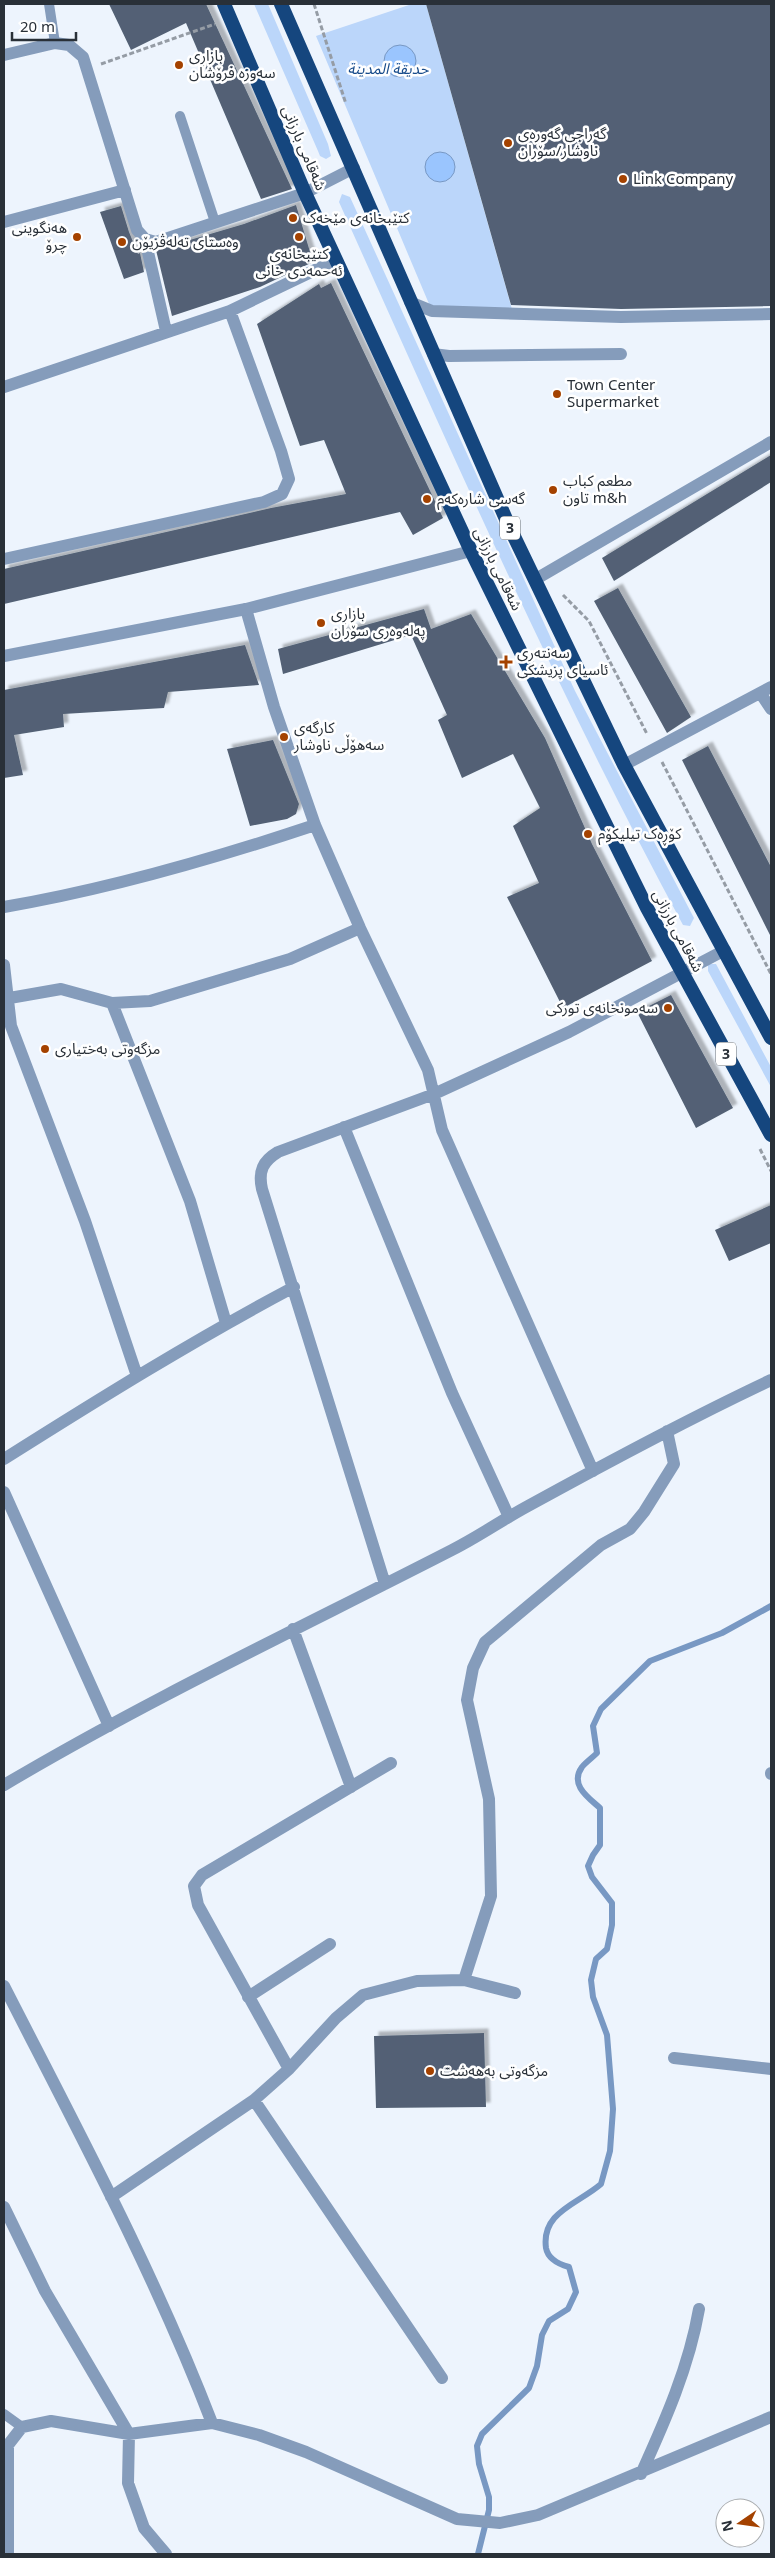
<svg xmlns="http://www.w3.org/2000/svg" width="775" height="2558" viewBox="0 0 775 2558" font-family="Georgia,'Noto Sans Arabic',serif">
	<defs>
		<filter id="shadow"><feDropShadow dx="4.5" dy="-4.5" stdDeviation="1" flood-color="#0004"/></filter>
	</defs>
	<rect width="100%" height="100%" fill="#edf4fd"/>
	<path fill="#bbd6fa" d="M 254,4 L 268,4 L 328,144 L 331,156 L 326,159 L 320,156 L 318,151 Z
		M 412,4 L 426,4 L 513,313 L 432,311 L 316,36 Z
		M 342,194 L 350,197 L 575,691 L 694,918 L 690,926 L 683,925 C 556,690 448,445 339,202 Z
		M 708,964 L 716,964 L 771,1067 L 771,1087 L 708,971 Z"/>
	<path fill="#9ac5fe" stroke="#7898c3" d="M384 61a16 16 0 1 1 32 0a16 16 0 1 1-32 0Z
		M425 167a15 15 0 1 1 30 0a15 15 0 1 1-30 0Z"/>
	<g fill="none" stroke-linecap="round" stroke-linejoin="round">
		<path stroke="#7898c3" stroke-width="6" d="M 478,2554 L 489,2510 L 489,2497 L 479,2464 L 477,2446 L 482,2434 L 529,2388 L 537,2366 L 542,2335 L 549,2321 L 568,2309 L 576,2292 L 569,2267 C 558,2264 548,2259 546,2248 C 541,2212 578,2204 601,2184 L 610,2151 L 613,2109 L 607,2035 L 593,1997 L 591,1980 L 596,1959 L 607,1949 L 612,1925 L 612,1903 L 592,1877 L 588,1866 L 593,1855 L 600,1845 L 600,1808 C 589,1798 569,1785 582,1767 C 586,1762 592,1758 597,1753 L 593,1726 L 601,1709 L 650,1661 L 722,1633 L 771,1606"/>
	</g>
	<path fill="#526174" filter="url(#shadow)" d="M 109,4 L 206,4 L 292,189 L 261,199 L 186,23 L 131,50 Z
		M 426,4 L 771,4 L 771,306 L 621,309 L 511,305 Z
		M 296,205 L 313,262 L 260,287 L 172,316 L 156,250 L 244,224 Z
		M 121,206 L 129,232 L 138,254 L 140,253 L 144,272 L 124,279 L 100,212 Z
		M 331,283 L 443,518 L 413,535 L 400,512 L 4,604 L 4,569 L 271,508 L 346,494 L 324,440 L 300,446 L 257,324 L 319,284 L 321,288 Z
		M 771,455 L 771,482 L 614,581 L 602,558 Z
		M 618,588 L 691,717 L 667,733 L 594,601 Z
		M 424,609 L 431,629 L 471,614 L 545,738 L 592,844 L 652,961 L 563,1008 L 507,897 L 539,883 L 513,826 L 540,808 L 513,754 L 462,778 L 438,720 L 447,715 L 411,635 L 283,674 L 278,649 Z
		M 245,645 L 259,685 L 168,692 L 164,708 L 63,714 L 64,727 L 14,735 L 23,775 L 4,778 L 4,690 Z
		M 273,740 L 299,804 L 296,814 L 287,819 L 250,826 L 227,749 Z
		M 708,746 L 771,867 L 771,937 L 682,760 Z
		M 671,995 L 733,1108 L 696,1128 L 637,1012 Z
		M 771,1205 L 771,1243 L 729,1261 L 715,1230 Z
		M 484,2033 L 486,2107 L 376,2108 L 374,2036 Z"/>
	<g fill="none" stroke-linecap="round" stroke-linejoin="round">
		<path stroke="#959ca5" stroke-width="3" stroke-dasharray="5 2.5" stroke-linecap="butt" d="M 314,4 L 346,104
			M 101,64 L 215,24
			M 563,595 L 589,621 L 647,734
			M 662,762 L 771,974
			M 760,1149 L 771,1171"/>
		<path stroke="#859cbb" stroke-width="10" d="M 49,4 L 55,43
			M 180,116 L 215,222
			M 4,2414 L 22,2427"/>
		<path stroke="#859cbb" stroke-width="12" d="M 4,55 L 55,43 L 69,45 L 83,57 L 137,230 L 145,239 L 156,242 L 305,193 L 354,168
			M 4,222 L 125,190
			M 145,239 L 166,331
			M 410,302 L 432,311 L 621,317 L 771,314
			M 433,354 L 449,356 L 621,354
			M 4,387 L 230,311 L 336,260
			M 4,559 L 264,502 L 282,494 L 289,479 L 281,451 L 230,311
			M 536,579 L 771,442
			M 246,609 L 274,707 L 315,825 L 360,928 L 428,1070 L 442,1130 L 593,1471
			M 761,694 L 771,709
			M 624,765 L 771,687
			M 4,907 C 110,889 213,859 315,825
			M 4,965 L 11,1026 L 85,1221 L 137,1376
			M 4,999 L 61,989 L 112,1003 L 150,1001 L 290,959 L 360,928
			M 112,1003 L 190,1201 L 226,1323
			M 344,1127 L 452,1393 L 509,1517
			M 4,1459 C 99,1399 194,1340 294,1287
			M 4,1492 L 109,1726
			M 385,1584 L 262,1189 C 258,1171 263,1161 278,1152 L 434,1094 L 569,1032 L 725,950
			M 293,1629 L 351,1787
			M 771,1774 L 771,1773
			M 4,1785 C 149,1699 302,1627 452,1550 C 478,1537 502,1520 528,1506 C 608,1462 688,1419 771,1380
			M 464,1980 L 491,1896 L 489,1799 L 467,1700 L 473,1668 L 485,1642 L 601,1545 L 630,1529 L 644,1512 L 674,1464 L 667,1431
			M 4,1986 C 77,2129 154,2272 212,2423
			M 248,1997 L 330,1944
			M 674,2058 L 771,2069
			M 289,2069 L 198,1905 L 194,1886 L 202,1875 L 391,1763
			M 254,2100 L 442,2378
			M 111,2197 L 254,2100 L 289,2069 L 336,2018 L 363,1995 L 417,1981 L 464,1980 L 515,1993
			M 4,2207 L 45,2291 L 129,2434 L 128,2483 L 144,2528 L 166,2554
			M 641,2474 C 665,2421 689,2367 699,2309
			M 8,2554 L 8,2445 L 22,2427 L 51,2421 L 129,2434 L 212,2423 L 259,2435 L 306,2452 L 457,2519 L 500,2523 L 538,2515 L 771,2417"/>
		<path stroke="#859cbb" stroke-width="12" d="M 4,656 L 246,609 L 471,551"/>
		<path stroke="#15467e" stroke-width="14" d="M 224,4 L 305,193 L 471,551 L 647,908 L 771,1135
			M 281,4 L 509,526 L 624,765 L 771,1038"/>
	</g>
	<g fill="#a44200" stroke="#fff" stroke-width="2">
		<circle cx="179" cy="65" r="5"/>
		<circle cx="508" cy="143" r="5"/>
		<circle cx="623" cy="179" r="5"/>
		<circle cx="293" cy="218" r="5"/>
		<circle cx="77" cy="237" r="5"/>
		<circle cx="299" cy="237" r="5"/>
		<circle cx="122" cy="242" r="5"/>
		<circle cx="557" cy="394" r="5"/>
		<circle cx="553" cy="490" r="5"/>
		<circle cx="427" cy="499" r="5"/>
		<circle cx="321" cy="623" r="5"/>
		<path d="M503.5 654.5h5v5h5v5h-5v5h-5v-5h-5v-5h5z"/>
		<circle cx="284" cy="737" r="5"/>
		<circle cx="588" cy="834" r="5"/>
		<circle cx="668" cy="1008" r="5"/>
		<circle cx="45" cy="1049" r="5"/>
		<circle cx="430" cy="2071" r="5"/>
	</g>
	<g text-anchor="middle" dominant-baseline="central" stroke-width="5" stroke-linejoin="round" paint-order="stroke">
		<g fill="#fff" stroke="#696e74" stroke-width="1">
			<rect x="500" y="516.5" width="20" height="23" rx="4"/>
			<rect x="716" y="1042.5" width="20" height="23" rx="4"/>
		</g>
		<g font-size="14" font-weight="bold" fill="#293038">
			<text x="510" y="528">3</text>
			<text x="726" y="1054">3</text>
		</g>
		<g font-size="15" fill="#293038" stroke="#fff" text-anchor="start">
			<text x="189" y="56">بازاڕی<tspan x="189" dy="17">سەوزە فرۆشان</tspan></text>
			<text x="518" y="134">گەراجی گەورەی<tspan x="518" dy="17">ناوشار/سۆران</tspan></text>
			<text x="633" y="179">Link Company</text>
			<text x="303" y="218">کتێبخانەی مێخەک</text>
			<text x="67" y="228" text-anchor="end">هەنگوینی<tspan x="67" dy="17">چرۆ</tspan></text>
			<text x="132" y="242">وەستای تەلەڤزیۆن</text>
			<text x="299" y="254" text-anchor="middle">کتێبخانەی<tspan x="299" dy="17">ئەحمەدی خانی</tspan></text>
			<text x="567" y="385">Town Center<tspan x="567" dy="17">Supermarket</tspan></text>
			<text x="563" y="481">مطعم كباب<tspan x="563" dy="17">تاون m&amp;h</tspan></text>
			<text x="437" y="499">گەسی شارەکەم</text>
			<text x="331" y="614">بازاڕی<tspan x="331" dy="17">پەلەوەری سۆران</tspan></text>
			<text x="517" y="653">سەنتەری<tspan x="517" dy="17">ئاسیای پزیشکی</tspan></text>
			<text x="294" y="728">کارگەی<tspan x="294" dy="17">سەهۆڵی ناوشار</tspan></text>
			<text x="598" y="834">کۆڕەک تیلیکۆم</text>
			<text x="658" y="1008" text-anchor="end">سەمونخانەی تورکی</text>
			<text x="55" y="1049">مزگەوتی بەختیاری</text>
			<text x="440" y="2071">مزگەوتی بەهەشت</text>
		</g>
		<g font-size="15" font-style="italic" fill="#184c8b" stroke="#fff">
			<text x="388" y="69">حديقة المدينة</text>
		</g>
		<g font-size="15" fill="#293038" stroke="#fff">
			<text transform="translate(304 148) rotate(67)">شەقامی بارزانی</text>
			<text transform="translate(498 569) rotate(64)">شەقامی بارزانی</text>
			<text transform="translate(678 931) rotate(62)">شەقامی بارزانی</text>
		</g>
	</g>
	<rect width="775" height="2558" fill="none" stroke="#293038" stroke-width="10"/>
	<g transform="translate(740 2523) rotate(257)"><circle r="24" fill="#ffffff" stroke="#a9acaf"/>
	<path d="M0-4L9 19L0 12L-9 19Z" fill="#a44200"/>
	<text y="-8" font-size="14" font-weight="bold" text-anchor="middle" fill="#293038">N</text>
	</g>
	<path d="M12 32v8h64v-8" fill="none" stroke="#293038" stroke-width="2.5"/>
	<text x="20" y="32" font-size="15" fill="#293038" stroke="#ffffff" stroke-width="4" paint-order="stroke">20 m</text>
</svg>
